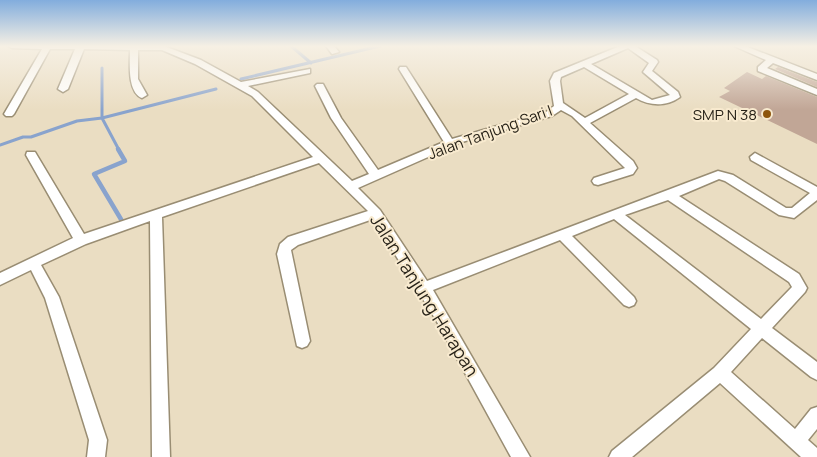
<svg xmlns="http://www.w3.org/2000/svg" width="817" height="457" viewBox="0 0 817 457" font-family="Manrope,sans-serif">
	<rect width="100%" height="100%" fill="#eaddc2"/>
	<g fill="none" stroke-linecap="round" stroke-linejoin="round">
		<path stroke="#89a3cd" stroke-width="3" d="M 291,46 L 311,63
			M 102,68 L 102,118 L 119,150
			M 241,79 L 380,46
			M 0,145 L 23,137 L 31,137 L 77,121 L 102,118 L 216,89"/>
		<path stroke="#89a3cd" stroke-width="4.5" d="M 118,149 L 125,161 L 94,174 L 122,221"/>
	</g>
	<path fill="#c1a696" d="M 778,67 L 817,82 L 817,87 L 775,69 Z
		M 747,72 L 762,79 L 766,76 L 817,97 L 817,144 L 719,97 L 730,91 L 724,88 Z"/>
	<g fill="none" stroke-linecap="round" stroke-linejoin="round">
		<defs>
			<path id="minor" d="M 8,46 L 164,46 L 201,60 L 241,82 L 310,69 L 310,73 L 248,86 L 258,92 L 352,181 L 369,174 L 331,118 L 315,86 L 317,84 L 323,84 L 341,118 L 378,170 L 444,142 L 399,69 L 400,67 L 406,67 L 452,139 L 546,112 L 554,106 L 550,81 L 554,73 L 620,46 L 635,46 L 657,60 L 658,62 L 652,71 L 678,92 L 680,97 C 666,107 650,106 636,98 L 590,123 L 633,161 L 637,168 L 633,174 L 598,185 L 594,184 L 592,181 L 594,178 L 625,168 L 572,116 L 561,110 L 552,116 L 462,142 L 358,188 L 380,210 L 427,281 L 718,171 L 733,175 L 786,208 L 792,208 L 810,193 L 751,160 L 750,157 L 755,153 L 817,187 L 817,200 L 794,218 L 779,215 L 725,181 L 719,179 L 679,196 L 799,274 L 807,288 L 805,292 L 772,328 L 817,362 L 817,380 L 811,377 L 762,338 L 731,372 L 795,429 L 811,409 L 817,407 L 817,429 L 808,440 L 817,448 L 817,457 L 801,457 L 720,383 L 632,457 L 609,457 L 612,451 L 714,368 L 751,329 L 614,219 L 572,236 L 634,297 L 636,301 L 634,305 L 629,307 L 624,305 L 560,240 L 433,290 L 530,457 L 511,457 L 436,320 L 373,219 L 298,245 L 291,250 L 310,341 L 307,346 L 302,348 L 297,346 L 277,254 L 280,244 L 288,237 L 368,211 L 319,163 L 162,217 L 170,457 L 152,457 L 150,221 L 86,244 L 41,265 L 59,297 L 107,440 L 105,457 L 87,457 L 89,440 L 45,298 L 31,270 L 0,285 L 0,273 L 73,238 L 26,155 L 27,152 L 35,152 L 84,234 L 313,157 L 252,96 L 195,64 L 162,50 L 138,50 L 138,79 L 147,95 L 142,98 C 127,92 130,63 130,50 L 84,49 L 68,89 L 63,92 L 58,89 L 75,49 L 50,49 L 14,114 L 12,116 L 6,116 L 4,114 L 42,49 L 12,48 ZM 628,48 L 649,63 L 643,72 L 670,95 L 652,100 L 591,64 ZM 584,67 L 629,94 L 585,118 L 563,103 L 560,81 L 561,77 ZM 668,200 L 789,282 L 792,287 L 761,319 L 625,215 Z
				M 326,46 L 334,46 L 339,52 L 332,54 Z
				M 734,46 L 745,46 L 817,74 L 817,80 L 773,63 L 767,68 L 817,89 L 817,95 L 758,71 L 758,67 L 766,60 Z"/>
		</defs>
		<use href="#minor" stroke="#998d73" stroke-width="3"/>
		<use href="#minor" fill="#fff" fill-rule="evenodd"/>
	</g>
	<linearGradient id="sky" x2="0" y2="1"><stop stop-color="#82addd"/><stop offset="0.42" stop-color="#f6f0e4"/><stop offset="1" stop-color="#f6f0e4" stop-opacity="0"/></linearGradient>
	<rect width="817" height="110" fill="url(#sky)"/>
	<circle fill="#8e560d" stroke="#f8eacf" stroke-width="2" cx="767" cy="114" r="5"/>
	<g text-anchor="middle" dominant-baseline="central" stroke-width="4" stroke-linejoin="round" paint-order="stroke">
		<g font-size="15" fill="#272218" stroke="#f8eacf" text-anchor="end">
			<text x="757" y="114">SMP N 38</text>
		</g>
		<g font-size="15" fill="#272218" stroke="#f8eacf">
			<text transform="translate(490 132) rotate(-20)">Jalan Tanjung Sari I</text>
		</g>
		<g font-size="18" fill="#272218" stroke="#f8eacf">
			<text transform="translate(425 295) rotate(58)">Jalan Tanjung Harapan</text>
		</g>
	</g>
</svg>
